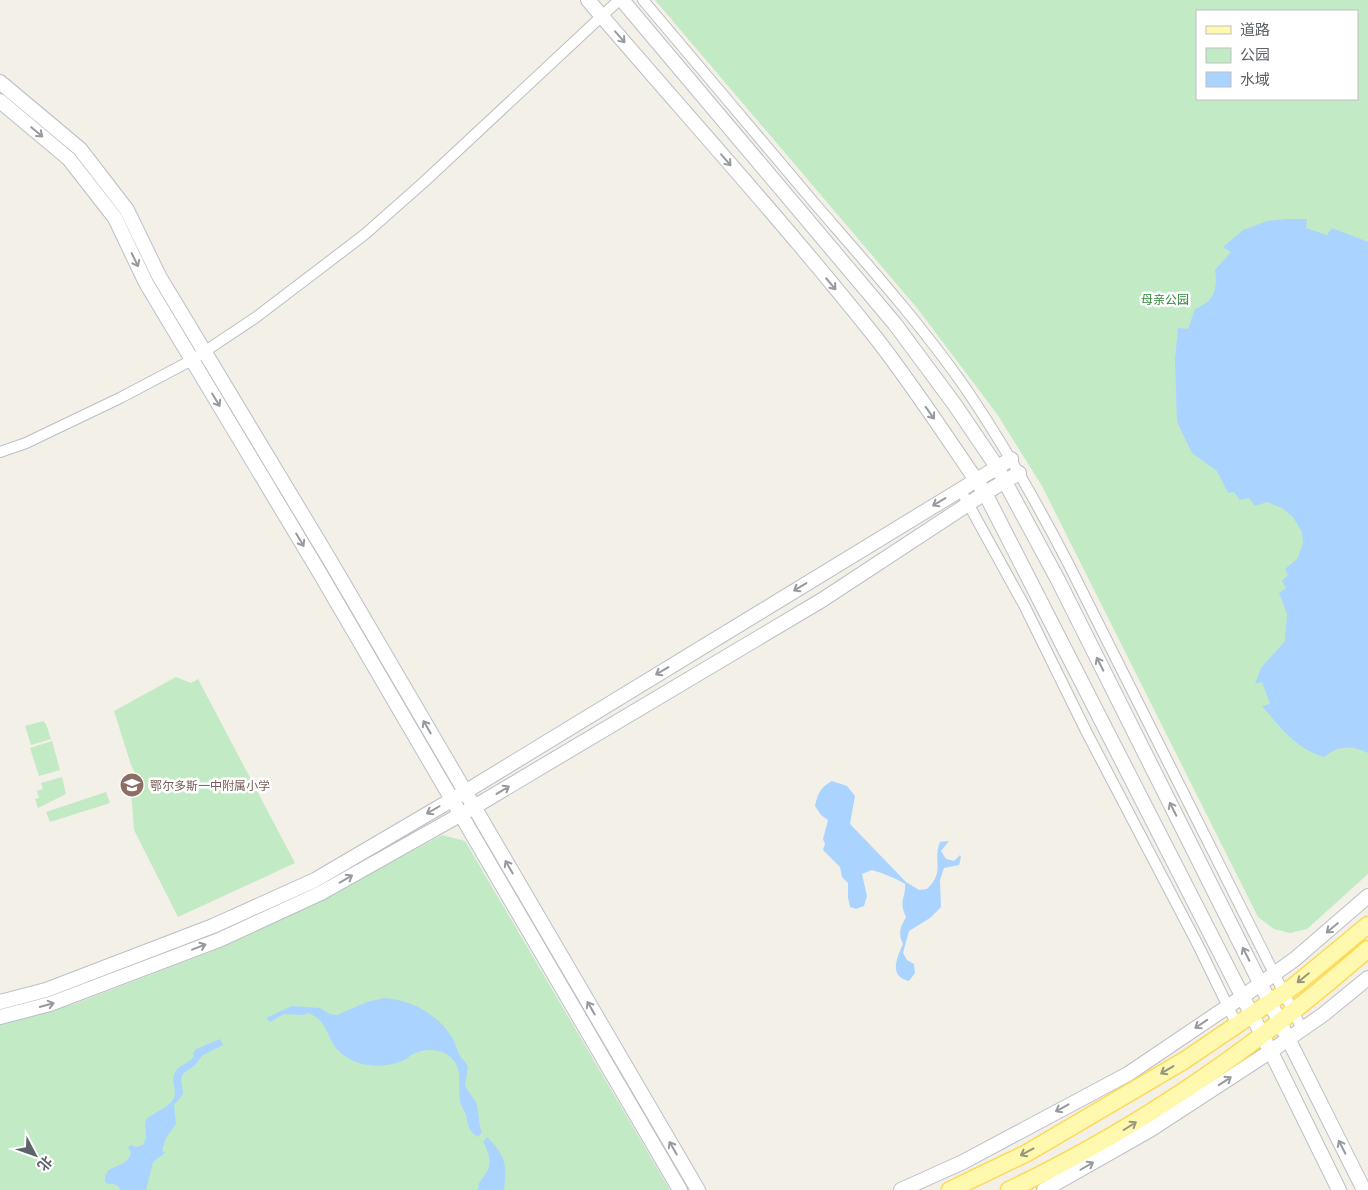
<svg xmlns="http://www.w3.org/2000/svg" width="1368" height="1190" viewBox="0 0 1368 1190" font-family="Commissioner,'Noto Sans SC',sans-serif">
	<rect width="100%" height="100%" fill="#f2f0e7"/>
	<path fill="#c2eac5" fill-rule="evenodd" d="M 655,0 L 1368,0 L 1368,874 L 1307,929 L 1290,933 L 1274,929 L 1258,917 L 1042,486 L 997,414 L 917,308 ZM 1197,11 L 1357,11 L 1357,99 L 1197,99 Z
		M 176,677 L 191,683 L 198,679 L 295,863 L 178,917 L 134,830 L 131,790 L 141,785 L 131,765 L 114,711 Z
		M 43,721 L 46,724 L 51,739 L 31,745 L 25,726 Z
		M 52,741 L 60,770 L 39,776 L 30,748 Z
		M 62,777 L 66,794 L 38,808 L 35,799 L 39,798 L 37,791 L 43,789 L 41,783 Z
		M 106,792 L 110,803 L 50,822 L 46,812 Z
		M 442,835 L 465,841 L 670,1190 L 0,1190 L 0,1024 L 74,1004 L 218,949 L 342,889 Z"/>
	<path fill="#aad4ff" d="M 1287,219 L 1307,219 L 1306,228 L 1327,235 L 1332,228 L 1368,242 L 1368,753 C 1354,745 1336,745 1325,757 C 1297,750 1280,727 1262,706 L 1270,704 L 1262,682 L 1255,684 L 1261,668 L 1285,641 L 1287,614 L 1279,593 L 1286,588 L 1282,581 L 1288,575 L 1285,569 L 1297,559 L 1303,544 L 1302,532 L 1293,517 L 1282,508 L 1267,502 L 1255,506 L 1249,498 L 1240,500 L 1234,492 L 1228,493 L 1217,471 L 1192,453 L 1177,422 L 1175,360 L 1178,328 L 1188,329 L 1195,309 C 1214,302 1218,289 1215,270 L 1231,252 L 1223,247 L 1243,230 L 1267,221 Z
		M 832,781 L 847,786 L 855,796 L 850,824 L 906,882 L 919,890 L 927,889 C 946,870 932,862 940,842 L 949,841 L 941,851 L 946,859 L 954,861 L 960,855 L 961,857 L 959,865 L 944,868 L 940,880 L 941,907 L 930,918 L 909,931 L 903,953 L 907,960 L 914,964 L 915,973 L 909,981 C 888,976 897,958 903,944 C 898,933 900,928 906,917 C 898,900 906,899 905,884 C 896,878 882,873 872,870 L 862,874 L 867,896 L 864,906 L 856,909 L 850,907 L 848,898 L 848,883 L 842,877 L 840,867 L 823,850 L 825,844 L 823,839 L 828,820 L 821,815 L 815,806 C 818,793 820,788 832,781 Z
		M 384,998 C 411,1000 436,1013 451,1036 C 455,1041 456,1048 459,1054 C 462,1059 466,1062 468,1067 L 465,1086 L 477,1104 L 480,1127 L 482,1132 L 478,1137 C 468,1131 468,1125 466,1115 C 464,1110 461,1106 460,1101 C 457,1084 465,1068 448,1055 C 437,1048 422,1049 411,1055 C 408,1057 406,1060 402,1061 C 393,1065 378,1067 368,1065 C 358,1064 345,1058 338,1050 C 327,1039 327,1019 308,1013 L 303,1015 L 284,1014 L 270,1022 L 266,1018 L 292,1006 L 320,1008 L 330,1014 L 337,1015 L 367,1002 Z
		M 220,1039 L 223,1045 L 203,1055 L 195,1065 L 184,1073 L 181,1078 L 183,1094 L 174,1105 L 176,1124 L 166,1138 L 162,1150 L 165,1153 L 153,1162 L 146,1190 L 120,1190 C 119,1185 114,1183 108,1184 L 105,1182 C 104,1161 125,1172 131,1153 L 128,1147 L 131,1145 L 136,1147 L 143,1145 C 150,1135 142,1125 147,1119 C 152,1113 166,1109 172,1101 C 179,1092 171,1084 174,1075 C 177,1065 188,1064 194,1057 L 193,1053 L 196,1049 Z
		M 487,1137 C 506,1156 507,1164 504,1190 L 478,1190 C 478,1182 482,1179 486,1173 C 493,1164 488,1150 483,1142 Z"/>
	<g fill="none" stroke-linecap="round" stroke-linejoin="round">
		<defs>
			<path id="street" d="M 643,0 C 701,68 758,137 816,205 C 867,264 919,322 964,386 C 1003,443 1037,503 1069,565 L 1302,1029
				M 0,452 L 26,443 L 120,398 L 192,360 L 255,318 L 364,235 L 424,182 L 619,0
				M 960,489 L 1025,607 L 1087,733 L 1198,945 L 1237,1025"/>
			<path id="secondary" d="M 588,0 C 684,113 784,222 876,338 C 915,388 949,441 985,493 L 1278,1066 L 1339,1190
				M 622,0 L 895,324 L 955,405 L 997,467 L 1058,580 L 1364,1190
				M 0,82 L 80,149 L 127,210 L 159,276 L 331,562 L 698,1190
				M 0,101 L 69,159 L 115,218 L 146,283 L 318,570 L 680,1190
				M 0,1002 L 46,990 L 213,926 L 315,880 L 465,792 L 1011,459
				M 0,1017 L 50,1004 L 219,940 L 321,893 L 474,807 L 822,600 L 985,493 L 1019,473
				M 901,1190 L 963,1162 L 1128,1074 L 1242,997 L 1295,959 L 1368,896
				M 1044,1190 L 1150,1130 L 1271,1051 L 1324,1014 L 1368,978"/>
			<path id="primary" d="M 950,1190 L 1027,1153 L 1185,1060 L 1294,986 L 1368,925
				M 1009,1190 C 1142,1127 1258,1045 1368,949"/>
		</defs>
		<use href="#street" stroke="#bbbec3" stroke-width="12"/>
		<use href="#secondary" stroke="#bcbfc6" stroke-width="16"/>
		<use href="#primary" stroke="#fdda55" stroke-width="19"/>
		<use href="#street" stroke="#fff" stroke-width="10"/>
		<use href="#secondary" stroke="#fff" stroke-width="14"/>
		<use href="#primary" stroke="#fff8af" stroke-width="16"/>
	</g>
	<defs><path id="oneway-shaft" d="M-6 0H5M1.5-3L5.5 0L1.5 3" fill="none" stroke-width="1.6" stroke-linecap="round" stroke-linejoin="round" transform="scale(1.25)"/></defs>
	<g stroke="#96999e">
		<use href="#oneway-shaft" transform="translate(620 37) rotate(49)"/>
		<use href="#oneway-shaft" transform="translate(37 132) rotate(40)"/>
		<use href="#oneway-shaft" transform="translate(726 160) rotate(49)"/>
		<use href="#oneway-shaft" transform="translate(135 260) rotate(64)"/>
		<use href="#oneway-shaft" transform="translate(831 284) rotate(50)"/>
		<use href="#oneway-shaft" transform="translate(216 400) rotate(59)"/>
		<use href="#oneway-shaft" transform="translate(930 413) rotate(54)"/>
		<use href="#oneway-shaft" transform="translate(939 502) rotate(149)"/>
		<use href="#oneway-shaft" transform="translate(300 540) rotate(59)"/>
		<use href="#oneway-shaft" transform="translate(800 587) rotate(149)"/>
		<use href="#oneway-shaft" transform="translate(1100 664) rotate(-117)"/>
		<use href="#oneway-shaft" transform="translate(662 671) rotate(149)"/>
		<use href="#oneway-shaft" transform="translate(427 727) rotate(-120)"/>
		<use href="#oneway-shaft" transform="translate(503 790) rotate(-31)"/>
		<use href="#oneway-shaft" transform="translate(1173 809) rotate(-117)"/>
		<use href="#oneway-shaft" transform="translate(433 810) rotate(150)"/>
		<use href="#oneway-shaft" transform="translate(509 867) rotate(-120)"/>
		<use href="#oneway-shaft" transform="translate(346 879) rotate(-30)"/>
		<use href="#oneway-shaft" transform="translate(1332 928) rotate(140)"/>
		<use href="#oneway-shaft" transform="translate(199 947) rotate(-21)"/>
		<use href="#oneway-shaft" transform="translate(1246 954) rotate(-117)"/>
		<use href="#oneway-shaft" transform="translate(47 1005) rotate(-16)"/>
		<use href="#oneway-shaft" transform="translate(591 1008) rotate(-120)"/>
		<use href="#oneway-shaft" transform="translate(1201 1024) rotate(146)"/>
		<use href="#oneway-shaft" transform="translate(1225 1081) rotate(-33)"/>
		<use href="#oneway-shaft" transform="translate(1062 1108) rotate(151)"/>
		<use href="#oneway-shaft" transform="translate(1342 1147) rotate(-117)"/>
		<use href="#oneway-shaft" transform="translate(673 1148) rotate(-120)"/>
		<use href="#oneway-shaft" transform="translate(1087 1166) rotate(-30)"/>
	</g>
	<g stroke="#969682">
		<use href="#oneway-shaft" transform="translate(1303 978) rotate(141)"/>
		<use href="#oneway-shaft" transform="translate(1167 1070) rotate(149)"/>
		<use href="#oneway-shaft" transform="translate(1130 1126) rotate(-32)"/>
		<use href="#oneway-shaft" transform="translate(1027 1152) rotate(152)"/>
	</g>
	<defs>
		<symbol id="school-disc" viewBox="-11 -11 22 22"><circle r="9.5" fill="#8d6e63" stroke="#fff"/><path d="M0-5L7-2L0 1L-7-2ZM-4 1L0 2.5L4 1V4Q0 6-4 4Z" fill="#fff"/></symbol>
	</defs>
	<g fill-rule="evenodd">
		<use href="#school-disc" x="118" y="771" width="28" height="28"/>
	</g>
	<g text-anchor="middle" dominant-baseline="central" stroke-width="5" stroke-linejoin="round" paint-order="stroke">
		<g font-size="12" fill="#2f8739" stroke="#fff">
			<text x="1165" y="299">母亲公园</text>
		</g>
		<g font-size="12" fill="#785e54" stroke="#fff" text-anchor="start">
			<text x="150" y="785">鄂尔多斯一中附属小学</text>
		</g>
	</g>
	<rect x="1196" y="10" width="162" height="90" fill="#ffffff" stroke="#bfc0c3"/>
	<rect x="1206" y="26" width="25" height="8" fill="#fff8af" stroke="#bfc0c3"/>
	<text x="1240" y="35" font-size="15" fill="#5e6269">道路</text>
	<rect x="1206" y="48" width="25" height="15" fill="#c2eac5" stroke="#bfc0c3"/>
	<text x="1240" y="60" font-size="15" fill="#5e6269">公园</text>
	<rect x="1206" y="72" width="25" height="15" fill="#aad4ff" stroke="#bfc0c3"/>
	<text x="1240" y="85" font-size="15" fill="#5e6269">水域</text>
	<g transform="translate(35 1155) rotate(131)" stroke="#ffffff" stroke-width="4" paint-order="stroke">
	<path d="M0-4L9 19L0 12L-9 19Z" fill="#5e6269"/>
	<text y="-8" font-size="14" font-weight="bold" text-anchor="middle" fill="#5e6269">北</text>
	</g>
</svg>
